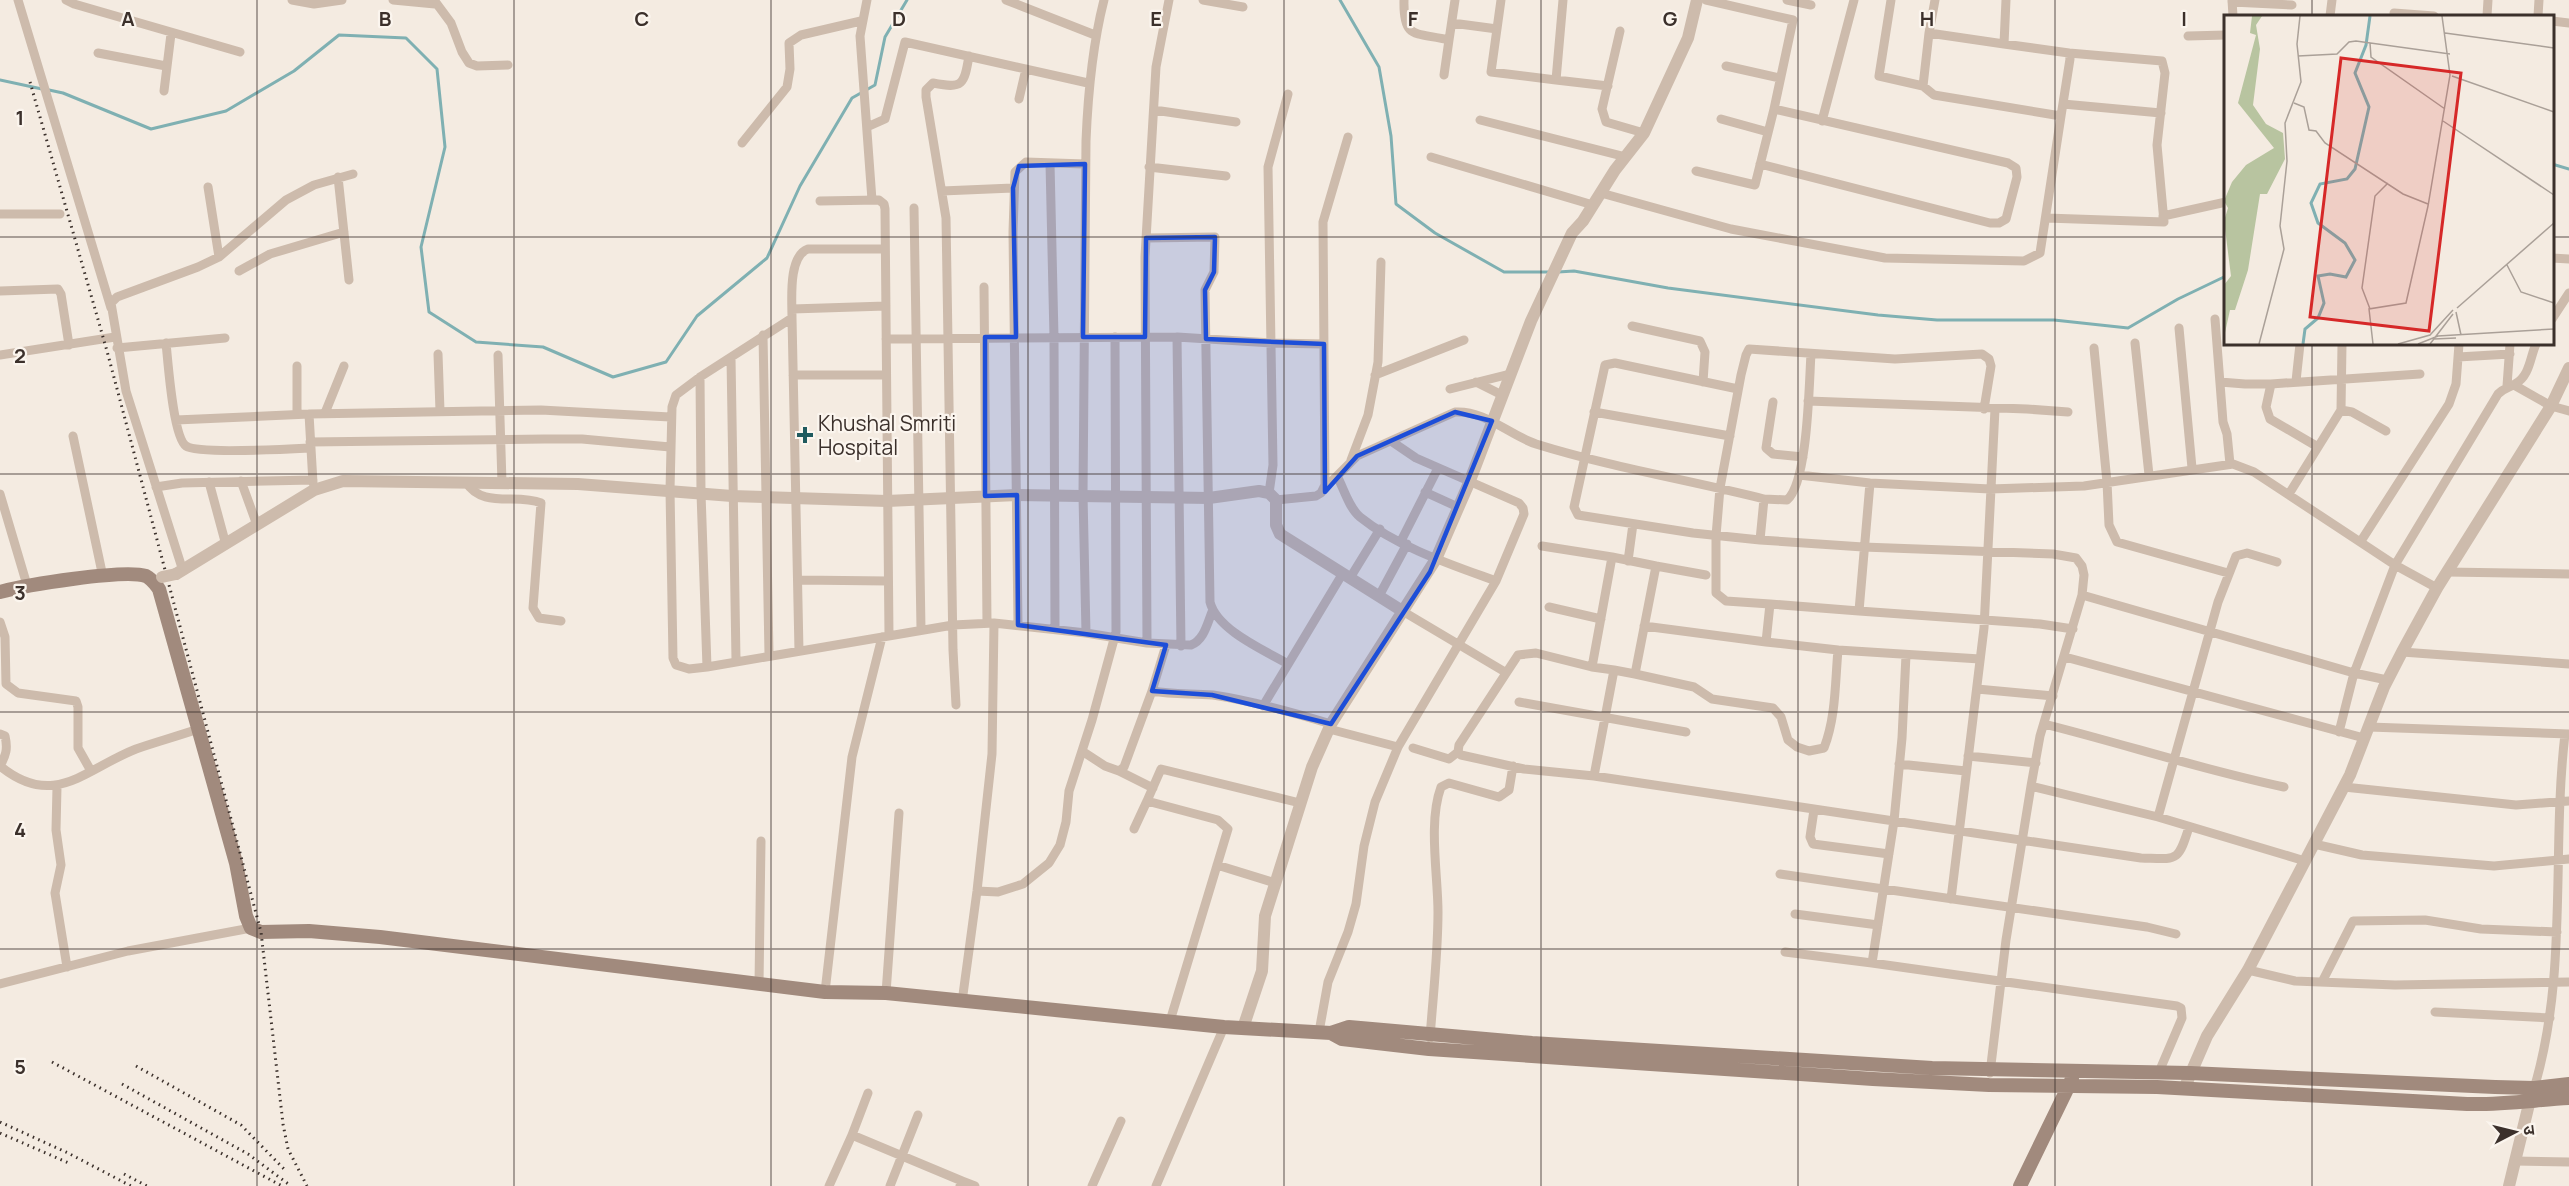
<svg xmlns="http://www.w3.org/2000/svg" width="2569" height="1186" viewBox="0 0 2569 1186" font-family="Manrope,'Noto Sans Devanagari',sans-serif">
	<rect width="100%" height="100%" fill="#f4ebe1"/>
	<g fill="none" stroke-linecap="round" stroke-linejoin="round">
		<path stroke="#7fb0b2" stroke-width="3" d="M 1340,0 L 1379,67 L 1391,136 L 1396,204 L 1435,233 L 1504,272 L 1549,272
			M 0,80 L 42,89
			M 49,90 L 63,93 L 151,129 L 226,111 L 294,71 L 339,35 L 406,38 L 437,69 L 445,147 L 421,247 L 429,312 L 476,342 L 543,347 L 613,377 L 666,362 L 697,316 L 767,258 L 800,186 L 852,98 L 875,85 L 885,37 L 907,0
			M 2552,164 L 2569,169
			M 1558,272 L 1574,271 L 1668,288 L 1878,315 L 1937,320 L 2054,320 L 2128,328 L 2178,299 L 2226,276"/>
		<path stroke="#cdbbac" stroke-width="9" d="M 18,0 L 111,308
			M 66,0 L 74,4 L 240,52
			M 292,0 L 314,4 L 342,0
			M 393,0 L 435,4
			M 434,0 L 451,23 L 462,52 L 469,63 L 477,66 L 508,65
			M 867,0 L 860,36 L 872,200
			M 1006,0 L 1095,35
			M 1203,0 L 1243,7
			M 1404,0 C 1403,40 1415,32 1449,40 L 1455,0
			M 1501,0 L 1491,72 L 1556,80 L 1563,0
			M 1706,0 L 1793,20 L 1774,109
			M 1787,0 L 1811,5
			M 2006,0 L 2004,44 L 2069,53 L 2070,59 L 2061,116
			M 2232,0 L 2233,16
			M 2232,2 L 2292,5
			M 2394,13 L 2434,16
			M 2330,16 L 2332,0
			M 2487,16 L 2488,0
			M 2538,16 L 2539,0
			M 2552,21 L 2569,23
			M 1452,23 L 1497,29
			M 1620,31 L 1602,109 L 1606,122 L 1644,133
			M 1929,33 L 1935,0
			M 2188,36 L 2226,35
			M 98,53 L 166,66
			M 1726,66 L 1780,78
			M 1444,75 L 1449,40
			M 1556,80 L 1608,86
			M 1923,86 L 1929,33 L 2004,44
			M 164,91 L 171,34
			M 1019,99 L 1026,69
			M 2063,104 L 2161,113
			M 1154,110 L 1236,122
			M 1721,119 L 1768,132
			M 1480,120 L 1626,157
			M 1822,121 L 1854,0
			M 867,127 L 885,119 L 905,42 L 1088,83
			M 742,143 L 787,87 L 790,69 L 789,43 L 801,35 L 861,21
			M 1431,157 L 1593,205
			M 1050,163 L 1054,337 L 1055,629
			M 1149,167 L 1226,176
			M 1696,171 L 1755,185 L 1774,109 L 2008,163 L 2016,168 L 2017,177 L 2006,219 L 1999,223 L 1990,223 L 1760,164
			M 338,177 L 349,280
			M 208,187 L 219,257
			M 942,191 L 1013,188
			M 1601,193 L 1731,229 L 1885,258 L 2024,261 L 2040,253 L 2061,116 L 1934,95 L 1923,86 L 1879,76 L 1891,0
			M 820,201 L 879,200 L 884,204 L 885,209 L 889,636
			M 914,208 L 921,629
			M 0,214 L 60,214
			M 2163,216 L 2226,202
			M 2046,218 L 2164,222 L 2157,145 L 2165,73 L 2162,61 L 2069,53
			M 1146,238 L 1215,237 L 1214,272 L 1205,290 L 1210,602 C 1217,630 1264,650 1288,664
			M 2552,258 L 2569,259
			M 239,271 L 270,254 L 344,232
			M 984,287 L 987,623
			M 0,291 L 58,289 L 61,294 L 69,345
			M 792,309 L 886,306
			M 792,318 L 700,377 L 676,395 L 672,407 L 670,490 L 673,658 L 676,665 L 689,669 L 707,667 L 953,625 L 994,623 L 1086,633 L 1083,495 L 1086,141 C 1088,92 1092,47 1104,0
			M 2215,319 L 2223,422 L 2227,434 L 2230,464
			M 2552,319 L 2569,293
			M 1632,326 L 1700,341 L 1705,352 L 1703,382
			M 2179,328 L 2192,468
			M 763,335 L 769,655
			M 1177,337 L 1181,646
			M 886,339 L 1177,337 L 1272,343 L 1324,344
			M 166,343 C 168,361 173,437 186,446 C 197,454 291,449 310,448
			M 2135,343 L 2149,475
			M 117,348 L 225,338
			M 2094,348 L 2107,482 L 2109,525 L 2117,542 L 2228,573
			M 438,354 L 440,411
			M 0,355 L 115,337
			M 498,355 L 502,483
			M 2458,357 L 2510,354
			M 731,358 L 736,660
			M 297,366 L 297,414
			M 793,375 L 885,375
			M 1375,375 L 1464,340
			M 700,377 L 701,493 L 707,667
			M 2296,381 L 2300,344
			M 1476,382 L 1502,395
			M 2220,382 L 2245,384 L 2271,384
			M 2514,385 L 2551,406 L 2569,411
			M 2507,386 L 2510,344
			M 1450,389 L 1510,374
			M 1738,389 L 1615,363 L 1605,365 L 1574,507 L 1578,515 L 1693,533 L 1760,540 L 1863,547 L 2053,554 L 2076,558 L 2082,566 L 2084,575 L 2082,595 L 2040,736 L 2031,786 L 2006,940 L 1990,1073
			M 1808,401 L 2027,409 L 2068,412
			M 1773,402 L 1766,448 L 1773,454 L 1803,457
			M 2341,410 L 2352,412 L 2386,431
			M 1594,412 L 1730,436
			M 325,413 L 344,366
			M 309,414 L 313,483
			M 176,420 L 309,414 L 541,410 L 670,417
			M 73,436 L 103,577
			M 310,442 L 544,439 L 582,439 L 670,447
			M 2318,447 L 2270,419 L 2266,407 L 2271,384 L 2420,374
			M 1351,460 L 1368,415 L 1378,362 L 1381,262
			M 1799,475 L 1870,483 L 1990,489 L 2084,486 L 2233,464 L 2254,472 L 2395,565 L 2354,673 L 2339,732
			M 1337,476 C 1344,489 1349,508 1360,517 C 1397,547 1452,565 1496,581
			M 241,481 L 257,525
			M 209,482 L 226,545
			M 466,482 C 482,509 517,493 541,503 L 533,608 L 539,618 L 561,621
			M 1325,485 L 1333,480 L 1357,456 L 1455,412 C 1485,410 1509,435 1536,444 C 1610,467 1688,480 1764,499 L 1787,500 C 1808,483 1809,383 1811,354
			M 156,487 L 182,483 L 313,480
			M 1425,492 L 1458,507
			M 1269,493 L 1273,465 L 1268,167 L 1288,94
			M 0,494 L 27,585
			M 2289,494 L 2341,410 L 2342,344
			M 1276,500 L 1316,496 L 1321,493 L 1325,485 L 1323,222 L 1348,137
			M 1760,540 L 1764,499
			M 1401,541 L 1438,468
			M 2361,541 L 2449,404 L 2456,384 L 2459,344
			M 1542,546 L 1612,557
			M 1628,561 L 1633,524
			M 1656,566 L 1706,575
			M 183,571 L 126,391 L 111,303 L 117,297 L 198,267 L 219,257 L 286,200 L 314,185 L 353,174
			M 2447,572 L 2569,574
			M 1350,578 L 1380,529
			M 798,580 L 888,581
			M 2437,588 L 2395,565 L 2498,394 C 2504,388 2509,388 2515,384 C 2530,376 2530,357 2536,344
			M 2082,595 L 2354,673 L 2387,680
			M 1379,596 L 1407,544
			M 1770,604 L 1726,601 L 1716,593 L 1716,536 L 1720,488 L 1741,375 L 1746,355 L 1749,349 L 1895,359 L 1982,354 L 1989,359 L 1991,366 L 1984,409
			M 1549,607 L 1601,619
			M 1859,611 L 2040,624 L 2073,629
			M 1404,612 L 1505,672
			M 0,622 L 5,637 L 6,684 L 18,693 L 76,701 L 78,707 L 78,748 L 91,771
			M 1018,625 L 1013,232 L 1015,172 L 1026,162 L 1085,164
			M 1644,626 L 1766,642 L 1770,604 L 1859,611 L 1870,483
			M 1086,633 L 1147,643 L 1191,645 C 1204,640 1207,624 1212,612
			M 1766,642 L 1838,650
			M 1147,643 L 1145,257 L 1156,67 L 1169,0
			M 799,651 L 792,318 C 792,300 788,256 808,249 L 885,249
			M 2402,652 L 2569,664
			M 1906,655 L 1902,738 L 1894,821 L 1872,963 L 2177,1006 L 2181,1008 L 2182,1018 L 2159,1072
			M 2065,657 L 2364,738
			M 1592,667 L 1536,653 L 1518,655 L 1459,745 L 1458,752 L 1461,755 L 1524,769 L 1594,776 L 2141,858 C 2177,859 2178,863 2189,827
			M 1635,674 L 1694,687 L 1712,699 L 1773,708 L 1781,717 L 1788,740 L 1797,747 L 1809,751 L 1824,748 C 1836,717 1835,683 1838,650 L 1980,659
			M 1977,689 L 2053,696
			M 1152,691 C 1174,695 1192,693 1213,695 C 1253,701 1292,712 1331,724
			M 1519,702 L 1686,732
			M 956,705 L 953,650 L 946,218 L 926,97 L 926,90 L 933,83 C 963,89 964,85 969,56
			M 1263,706 L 1343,573
			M 2044,724 C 2124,744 2203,770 2284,787
			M 2369,727 L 2569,734
			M 1329,729 L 1398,747
			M 0,734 L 5,736 C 8,749 6,755 0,766 C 54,810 85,769 136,749 C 156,742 178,736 198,729
			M 1413,748 L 1449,759 L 1458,752
			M 1082,751 L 1105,766 L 1119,771 L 1124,767 L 1152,691 L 1166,645
			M 1968,756 L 2036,763
			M 1899,764 L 1966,771
			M 1119,771 L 1153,788
			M 1594,776 L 1614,670 L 1592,667 L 1612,557 L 1656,566 L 1635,674 L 1614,670
			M 2031,786 L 2158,817 L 2305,861
			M 57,787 L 56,830 L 61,865 L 55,893 L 67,967
			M 2344,787 L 2516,805 L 2569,801
			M 1147,801 L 1161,769 L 1300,803
			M 1814,810 L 1810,837 L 1813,844 L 1889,854
			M 2158,817 L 2218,602 L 2236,556 L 2247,553 L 2277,562
			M 1134,829 L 1147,801 L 1218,820 L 1228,829 L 1170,1021
			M 2314,844 L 2362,855 L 2494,866 L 2569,859
			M 1217,865 L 1275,883
			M 1780,874 L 2147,927 L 2176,934
			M 977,891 L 998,892 L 1023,884 L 1049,863 L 1060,845 L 1066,822 L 1069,791 L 1092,720 L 1116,632 L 1115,337
			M 1951,899 L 1984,628 L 1995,409
			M 1795,914 L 1878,925
			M 1785,952 L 1872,963
			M 2248,970 L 2295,981 L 2395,985 L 2569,982
			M 2322,982 L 2353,921 L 2425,920 L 2481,929 L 2557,932
			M 0,984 L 128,951 L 251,928
			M 759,984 L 761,841
			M 825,992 L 852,757 L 882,637
			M 886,993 L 899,813
			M 962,1002 L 977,891 L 992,754 L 994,623
			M 2435,1012 L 2550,1018
			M 1319,1032 L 1328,982 L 1348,932 L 1356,904 L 1364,846 L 1375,802 L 1398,747 L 1496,581 L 1524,514 L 1523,508 L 1519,503 L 1416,458 L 1391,441
			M 1430,1038 C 1433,996 1438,954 1438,912 C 1438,875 1428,822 1441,787 L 1449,783 L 1499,797 L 1509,790 L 1513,766
			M 2533,1092 C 2569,975 2551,853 2565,734
			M 852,1135 L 962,1181
			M 2514,1161 L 2569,1162
			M 829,1186 L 852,1135 L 868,1093
			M 890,1186 L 918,1115
			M 960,1186 L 962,1181 L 975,1186
			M 1092,1186 L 1121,1121
			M 1156,1186 L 1224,1027"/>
		<path stroke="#cdbbac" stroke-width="12" d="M 176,574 L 314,490 L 343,481 L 578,484 L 732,496 L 887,501 L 1017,495 L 1209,498 L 1259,491 L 1269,493 L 1276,500 L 1276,525 L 1280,534 L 1404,612
			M 1243,1028 L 1262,971 L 1265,916 L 1312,767 L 1331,724 L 1436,559 L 1469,483 L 1531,321 L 1572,233 L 1583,221 L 1615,170 L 1644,133 L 1688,38 L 1697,0
			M 2184,1089 L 2207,1036 L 2248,970 L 2350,775 L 2384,687 L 2402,652 L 2437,588 L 2551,406 L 2569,368
			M 2509,1186 L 2530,1100"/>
		<path stroke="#a18a7d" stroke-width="14" d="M 0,592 C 25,585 124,569 146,576 C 152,579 155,584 159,589 L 236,863 L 246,916 L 251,928 L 261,932 L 309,931 L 380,937 L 825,992 L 886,993 L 1224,1027 L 1331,1033 L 1349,1027 L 1532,1043 L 1932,1068 L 2190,1073 L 2495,1087 L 2534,1088 L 2569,1084
			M 1331,1033 L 1342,1039 L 1429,1049 L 1873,1079 L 1989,1085 L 2157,1087 L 2467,1104 C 2501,1105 2535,1100 2569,1098
			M 2020,1186 L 2072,1079"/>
		<path stroke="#3b302b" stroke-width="3" stroke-dasharray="1.5 4.5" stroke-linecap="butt" d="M 30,82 L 107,351 L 261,932 L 283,1124 L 288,1149 L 307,1186
			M 52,1062 L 282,1186
			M 136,1066 L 241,1125 L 284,1169
			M 122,1084 L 248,1154 L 291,1186
			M 0,1122 L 68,1153 L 131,1186
			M 0,1133 L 71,1164
			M 124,1174 L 147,1186"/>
		<path stroke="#cdbbac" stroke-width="12" d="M 162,577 L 176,574"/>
	</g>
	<path fill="#1d4ed8" fill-opacity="0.2" stroke="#1d4ed8" stroke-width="4.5" stroke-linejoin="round" d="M 1085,164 L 1083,337 L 1145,337 L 1146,238 L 1215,237 L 1214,272 L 1205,290 L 1206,339 L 1324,344 L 1325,492 L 1357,456 L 1455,412 L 1492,421 L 1430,572 L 1331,724 L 1212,695 L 1152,691 L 1166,645 L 1018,625 L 1017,495 L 985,496 L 985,337 L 1016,337 L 1013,188 L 1019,166 Z"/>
	<path fill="none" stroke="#3b302b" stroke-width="1.5" stroke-opacity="0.55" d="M 257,0 L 257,1186M 514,0 L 514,1186M 771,0 L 771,1186M 1028,0 L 1028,1186M 1284,0 L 1284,1186M 1541,0 L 1541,1186M 1798,0 L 1798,1186M 2055,0 L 2055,1186M 2312,0 L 2312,16M 0,237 L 2226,237M 2552,237 L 2569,237M 2312,344 L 2312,1186M 0,474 L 2569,474M 0,712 L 2569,712M 0,949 L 2569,949"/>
	<path fill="#1f5a5e" stroke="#fbf5ee" stroke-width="2" d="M802 426h6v6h6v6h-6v6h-6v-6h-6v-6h6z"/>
	<g text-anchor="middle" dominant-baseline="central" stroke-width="4.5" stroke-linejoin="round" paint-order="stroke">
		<g font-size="21" fill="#3b302b" stroke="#fbf5ee" text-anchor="start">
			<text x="818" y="423">Khushal Smriti<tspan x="818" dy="24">Hospital</tspan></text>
		</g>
	</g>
	<g transform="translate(2224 15)">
		<rect width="330" height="330" fill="#f4ebe1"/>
		<path d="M 28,1 L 38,1 L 32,10 L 36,34 L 29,90 L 42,109 L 59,118 L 61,144 L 43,179 L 36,179 L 24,255 L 11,295 L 6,295 L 0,322 L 0,270 L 7,261 L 0,206 L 4,193 L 0,186 L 8,167 L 22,150 L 50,133 L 14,88 L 32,20 L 26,18 Z" fill="#b8c4a0"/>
		<path fill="none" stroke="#7fb0b2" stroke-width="3" d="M 79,329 L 81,314 L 94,303 L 100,288 L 94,261 L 106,259 L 122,262 L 131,245 L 121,228 L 94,208 L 87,188 L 96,169 L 123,164 L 131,154 L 145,92 L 131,58 L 142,30 L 146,1"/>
		<path fill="none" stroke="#aaa098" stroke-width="1.5" d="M 221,18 L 330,33M 146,28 L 147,42 L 221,94M 74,41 L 113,39 L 125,27 L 132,26 L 226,39M 228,61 L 330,97M 70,88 L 80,92 L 85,115 L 92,116 L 101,128 L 179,179 L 204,189M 219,106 L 330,180M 283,250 L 297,277 L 330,288M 233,293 L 330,208M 146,294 L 138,273 L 151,181 L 164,168M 232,297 L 237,320M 210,324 L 232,323M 35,329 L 60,234 L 56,211 L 63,146 L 61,108 L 77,67 L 73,29 L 76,1M 149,329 L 145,294 L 182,288 L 204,191 L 226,60 L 218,1M 174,329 L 206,320 L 229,295M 194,329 L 214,321 L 330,314M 206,329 L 229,299"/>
		<path fill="#d62828" fill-opacity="0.15" stroke="#d62828" stroke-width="3" d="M 117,43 L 237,58 L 205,316 L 86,302 Z"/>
		<rect width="330" height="330" fill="none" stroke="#3b302b" stroke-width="3"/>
	</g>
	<g font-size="20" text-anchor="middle" font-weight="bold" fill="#3b302b" stroke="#fbf5ee" stroke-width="4.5" stroke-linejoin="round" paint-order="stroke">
		<text x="128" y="26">A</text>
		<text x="385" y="26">B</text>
		<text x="642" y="26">C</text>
		<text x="899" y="26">D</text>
		<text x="1156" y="26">E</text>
		<text x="1413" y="26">F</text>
		<text x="1670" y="26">G</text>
		<text x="1927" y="26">H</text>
		<text x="2184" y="26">I</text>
		<text x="20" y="125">1</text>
		<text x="20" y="363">2</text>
		<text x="20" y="600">3</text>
		<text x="20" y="837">4</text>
		<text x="20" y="1074">5</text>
	</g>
	<g transform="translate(2515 1132) rotate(83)" stroke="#fbf5ee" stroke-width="4.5" paint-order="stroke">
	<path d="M0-4.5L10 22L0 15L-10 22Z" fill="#3b302b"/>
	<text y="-9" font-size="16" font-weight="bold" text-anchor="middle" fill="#3b302b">उ</text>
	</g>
</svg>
